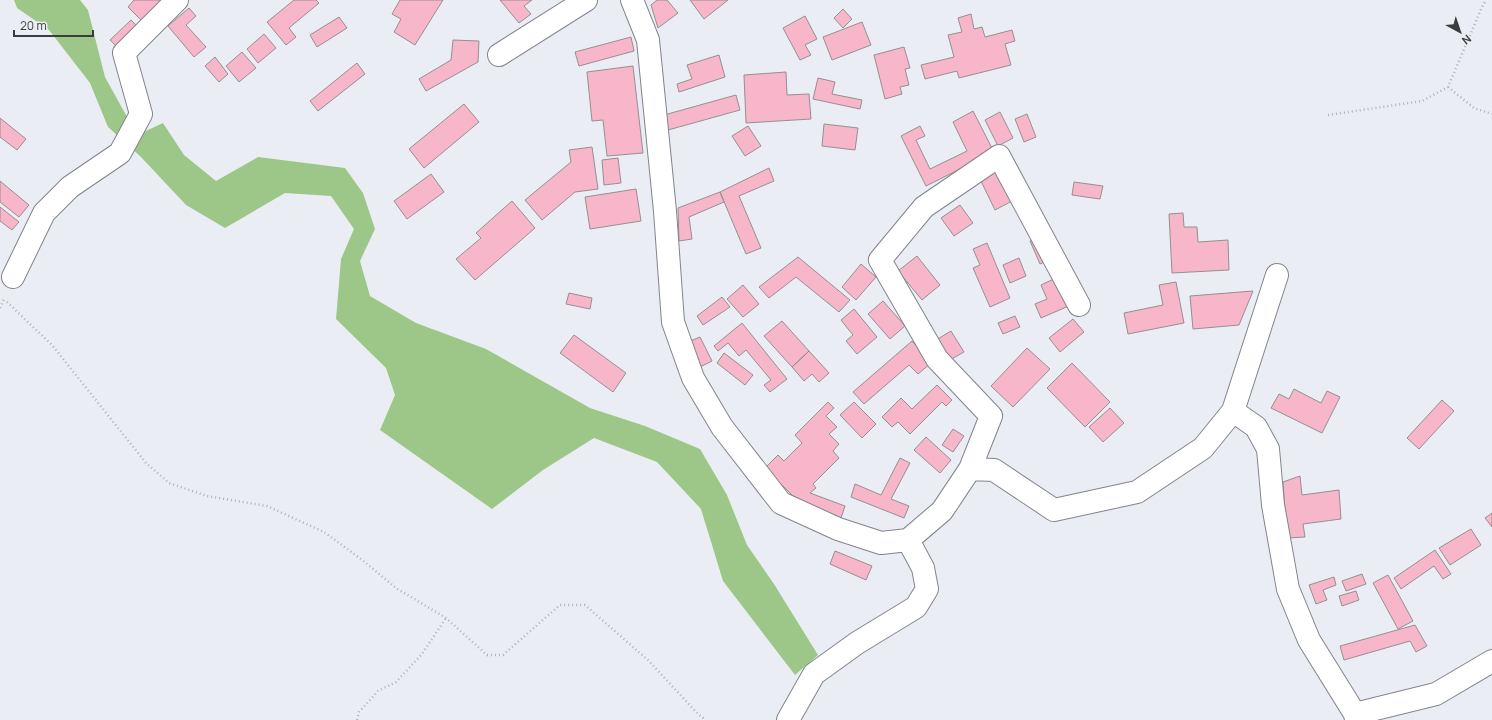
<svg xmlns="http://www.w3.org/2000/svg" width="1492" height="720" viewBox="0 0 1492 720" font-family="Manrope,sans-serif">
	<rect width="100%" height="100%" fill="#eaeef4"/>
	<path fill="#9dc788" d="M 14,0 L 80,0 L 88,10 L 105,77 L 137,135 L 163,123 L 184,155 L 216,181 L 258,157 L 345,168 L 363,193 L 375,229 L 360,261 L 370,296 L 416,323 L 486,349 L 590,408 L 645,426 L 700,449 L 727,495 L 747,545 L 774,584 L 818,655 L 795,675 L 723,581 L 701,509 L 657,462 L 594,438 L 543,470 L 492,509 L 380,430 L 395,395 L 386,368 L 336,319 L 341,259 L 354,229 L 331,196 L 285,193 L 225,228 L 186,205 L 141,157 L 108,127 L 90,83 L 49,30 L 17,8 Z"/>
	<path fill="#f7b6c9" stroke="#968f90" d="M 134,0 L 166,0 L 144,23 L 128,7 Z
		M 294,0 L 316,0 L 319,3 L 289,28 L 296,37 L 286,45 L 267,22 Z
		M 400,0 L 443,0 L 415,45 L 394,32 L 401,19 L 392,14 Z
		M 500,0 L 532,0 L 524,6 L 531,14 L 519,23 Z
		M 657,0 L 667,0 L 678,13 L 658,28 L 651,5 Z
		M 690,0 L 728,0 L 704,19 Z
		M 189,8 L 196,16 L 186,25 L 206,47 L 194,57 L 168,26 Z
		M 843,9 L 852,19 L 843,28 L 834,18 Z
		M 971,14 L 974,29 L 982,27 L 985,37 L 1012,30 L 1015,41 L 1005,44 L 1011,65 L 959,78 L 957,71 L 925,79 L 921,65 L 954,57 L 948,35 L 962,32 L 958,18 Z
		M 805,16 L 817,39 L 805,45 L 811,55 L 800,60 L 783,28 Z
		M 339,17 L 347,28 L 317,47 L 310,35 Z
		M 131,20 L 140,29 L 120,50 L 110,40 Z
		M 862,22 L 871,45 L 832,60 L 823,37 Z
		M 264,34 L 276,48 L 258,63 L 247,49 Z
		M 631,37 L 634,51 L 579,66 L 575,52 Z
		M 453,40 L 479,41 L 478,62 L 426,91 L 419,79 L 451,60 Z
		M 904,47 L 910,68 L 905,69 L 909,85 L 900,87 L 902,94 L 885,99 L 874,55 Z
		M 242,52 L 256,68 L 239,82 L 226,66 Z
		M 719,55 L 725,77 L 679,92 L 677,84 L 692,79 L 687,65 Z
		M 215,57 L 228,74 L 219,82 L 205,66 Z
		M 357,63 L 365,74 L 318,111 L 310,101 Z
		M 633,66 L 643,153 L 607,156 L 603,120 L 592,121 L 587,72 Z
		M 786,72 L 787,95 L 809,94 L 811,119 L 746,123 L 744,75 Z
		M 818,78 L 835,82 L 832,94 L 862,100 L 860,109 L 813,99 Z
		M 736,95 L 740,110 L 668,130 L 664,115 Z
		M 464,104 L 479,122 L 424,168 L 409,149 Z
		M 973,111 L 994,152 L 926,186 L 901,136 L 920,126 L 925,136 L 916,140 L 930,169 L 967,151 L 953,122 Z
		M 1000,112 L 1013,138 L 998,146 L 985,120 Z
		M 1027,114 L 1036,137 L 1024,142 L 1015,119 Z
		M 0,118 L 26,139 L 17,150 L 0,137 Z
		M 824,124 L 858,128 L 855,150 L 822,146 Z
		M 748,126 L 761,146 L 745,156 L 732,136 Z
		M 592,147 L 598,189 L 575,192 L 542,220 L 525,200 L 571,162 L 569,150 Z
		M 618,158 L 621,183 L 604,185 L 602,160 Z
		M 769,168 L 774,181 L 739,196 L 761,248 L 746,254 L 720,192 Z
		M 999,170 L 1014,200 L 995,210 L 980,179 Z
		M 431,174 L 444,192 L 407,219 L 394,201 Z
		M 0,181 L 29,205 L 19,217 L 0,202 Z
		M 1074,182 L 1103,186 L 1100,199 L 1072,195 Z
		M 636,189 L 641,221 L 590,229 L 585,197 Z
		M 720,192 L 724,202 L 689,217 L 692,239 L 679,241 L 678,208 Z
		M 512,201 L 535,228 L 475,280 L 456,259 L 481,238 L 476,233 Z
		M 960,205 L 973,223 L 954,236 L 941,218 Z
		M 0,207 L 19,222 L 12,230 L 0,221 Z
		M 1183,213 L 1184,227 L 1197,227 L 1198,242 L 1228,240 L 1229,270 L 1172,273 L 1169,214 Z
		M 1040,237 L 1049,260 L 1040,264 L 1030,241 Z
		M 987,243 L 1010,298 L 990,307 L 973,268 L 980,265 L 973,249 Z
		M 917,256 L 940,285 L 922,300 L 898,271 Z
		M 798,257 L 850,300 L 839,312 L 796,277 L 769,298 L 759,287 Z
		M 1019,258 L 1026,276 L 1010,283 L 1003,265 Z
		M 861,264 L 876,277 L 856,300 L 842,287 Z
		M 1060,276 L 1071,305 L 1041,318 L 1035,304 L 1047,299 L 1041,285 Z
		M 1176,282 L 1184,323 L 1128,334 L 1124,313 L 1163,305 L 1159,285 Z
		M 743,285 L 759,304 L 743,317 L 727,299 Z
		M 1253,291 L 1239,325 L 1193,329 L 1190,296 Z
		M 569,293 L 592,298 L 590,309 L 566,304 Z
		M 722,297 L 730,307 L 703,325 L 697,316 Z
		M 883,301 L 905,326 L 890,339 L 868,314 Z
		M 854,309 L 877,337 L 857,354 L 846,341 L 853,335 L 841,320 Z
		M 1015,316 L 1020,327 L 1003,334 L 998,323 Z
		M 1073,319 L 1084,332 L 1060,352 L 1049,338 Z
		M 782,321 L 809,351 L 792,367 L 764,336 Z
		M 742,323 L 787,379 L 770,392 L 764,385 L 771,380 L 746,350 L 739,356 L 728,343 L 718,351 L 714,346 Z
		M 951,331 L 964,352 L 948,361 L 936,340 Z
		M 574,335 L 626,373 L 613,392 L 560,353 Z
		M 700,337 L 712,361 L 700,367 L 688,342 Z
		M 912,341 L 931,363 L 918,374 L 909,365 L 864,404 L 853,392 Z
		M 1027,348 L 1050,369 L 1013,407 L 991,386 Z
		M 809,351 L 829,373 L 819,382 L 812,374 L 804,381 L 792,367 Z
		M 724,353 L 753,375 L 745,385 L 717,363 Z
		M 1072,363 L 1110,402 L 1085,427 L 1047,388 Z
		M 937,385 L 952,400 L 946,406 L 942,402 L 910,434 L 898,422 L 892,427 L 882,417 L 901,398 L 912,409 Z
		M 1294,389 L 1321,403 L 1327,391 L 1340,397 L 1322,433 L 1271,408 L 1279,394 L 1289,399 Z
		M 1442,400 L 1454,411 L 1419,449 L 1407,438 Z
		M 828,402 L 834,408 L 826,416 L 837,427 L 829,434 L 839,444 L 833,451 L 839,458 L 813,484 L 816,488 L 810,493 L 845,506 L 841,518 L 800,503 L 765,468 L 778,455 L 784,461 L 802,443 L 795,435 Z
		M 854,402 L 876,424 L 862,438 L 840,415 Z
		M 1110,408 L 1124,423 L 1103,442 L 1089,427 Z
		M 953,429 L 964,436 L 953,452 L 942,445 Z
		M 926,437 L 951,460 L 940,473 L 914,450 Z
		M 900,458 L 910,463 L 891,499 L 909,506 L 904,518 L 851,497 L 855,484 L 881,495 Z
		M 1300,476 L 1302,495 L 1339,490 L 1341,519 L 1303,524 L 1305,537 L 1287,538 L 1283,482 Z
		M 1492,513 L 1492,527 L 1485,518 Z
		M 1471,529 L 1481,545 L 1450,565 L 1439,548 Z
		M 1435,550 L 1451,574 L 1443,579 L 1434,566 L 1401,589 L 1394,578 Z
		M 835,551 L 872,566 L 866,580 L 830,564 Z
		M 1362,574 L 1366,584 L 1346,591 L 1342,581 Z
		M 1388,575 L 1413,621 L 1398,629 L 1373,583 Z
		M 1334,577 L 1336,585 L 1323,590 L 1327,600 L 1316,604 L 1309,585 Z
		M 1356,591 L 1359,600 L 1342,606 L 1339,596 Z
		M 1415,625 L 1427,646 L 1416,652 L 1410,641 L 1344,660 L 1340,646 Z"/>
	<g fill="none" stroke-linecap="round" stroke-linejoin="round">
		<defs>
			<path id="minor" d="M 632,0 L 648,40 L 665,211 L 673,322 L 693,378 L 722,427 L 781,503 L 838,529 L 881,543 L 908,540 L 942,511 L 970,469 L 991,416 L 937,359 L 880,260 L 924,207 L 999,156 L 1079,305
				M 499,55 L 586,0
				M 13,277 L 44,213 L 70,187 L 120,153 L 141,114 L 124,53 L 177,0
				M 1233,411 L 1256,427 L 1268,449 L 1273,505 L 1288,589 L 1309,640 L 1355,714 L 1356,720
				M 970,469 L 994,470 L 1054,510 L 1137,492 L 1203,448 L 1233,411 L 1277,275
				M 1355,714 L 1436,694 L 1492,661
				M 788,720 L 814,674 L 857,643 L 916,607 L 927,589 L 923,568 L 908,540"/>
		</defs>
		<use href="#minor" stroke="#81858a" stroke-width="24"/>
		<path stroke="#afb2b7" stroke-width="2.5" stroke-dasharray="1 3" stroke-linecap="butt" d="M 1448,87 L 1474,108 L 1492,114
			M 1328,115 L 1422,101 L 1448,87 L 1482,7 L 1486,0
			M 7,302 L 52,345 L 146,463 L 169,483 L 207,496 L 267,506 L 324,532 L 361,559 L 396,588 L 446,618 L 487,655 L 503,655 L 560,605 L 585,605 L 649,661 L 698,714 L 706,720
			M 0,308 L 4,299
			M 357,720 L 359,712 L 378,691 L 396,682 L 422,654 L 446,618"/>
		<use href="#minor" stroke="#fff" stroke-width="22"/>
	</g>
	<g transform="translate(1460 32) rotate(140)" stroke="#eaeef4" stroke-width="3" paint-order="stroke">
	<path d="M0-3L7 15L0 10L-7 15Z" fill="#3a3c3e"/>
	<text y="-6" font-size="11" font-weight="bold" text-anchor="middle" fill="#3a3c3e">N</text>
	</g>
	<path d="M14 30v6h79v-6" fill="none" stroke="#3a3c3e" stroke-width="2"/>
	<text x="20" y="30" font-size="12" fill="#3a3c3e" stroke="#eaeef4" stroke-width="3" paint-order="stroke">20 m</text>
</svg>
